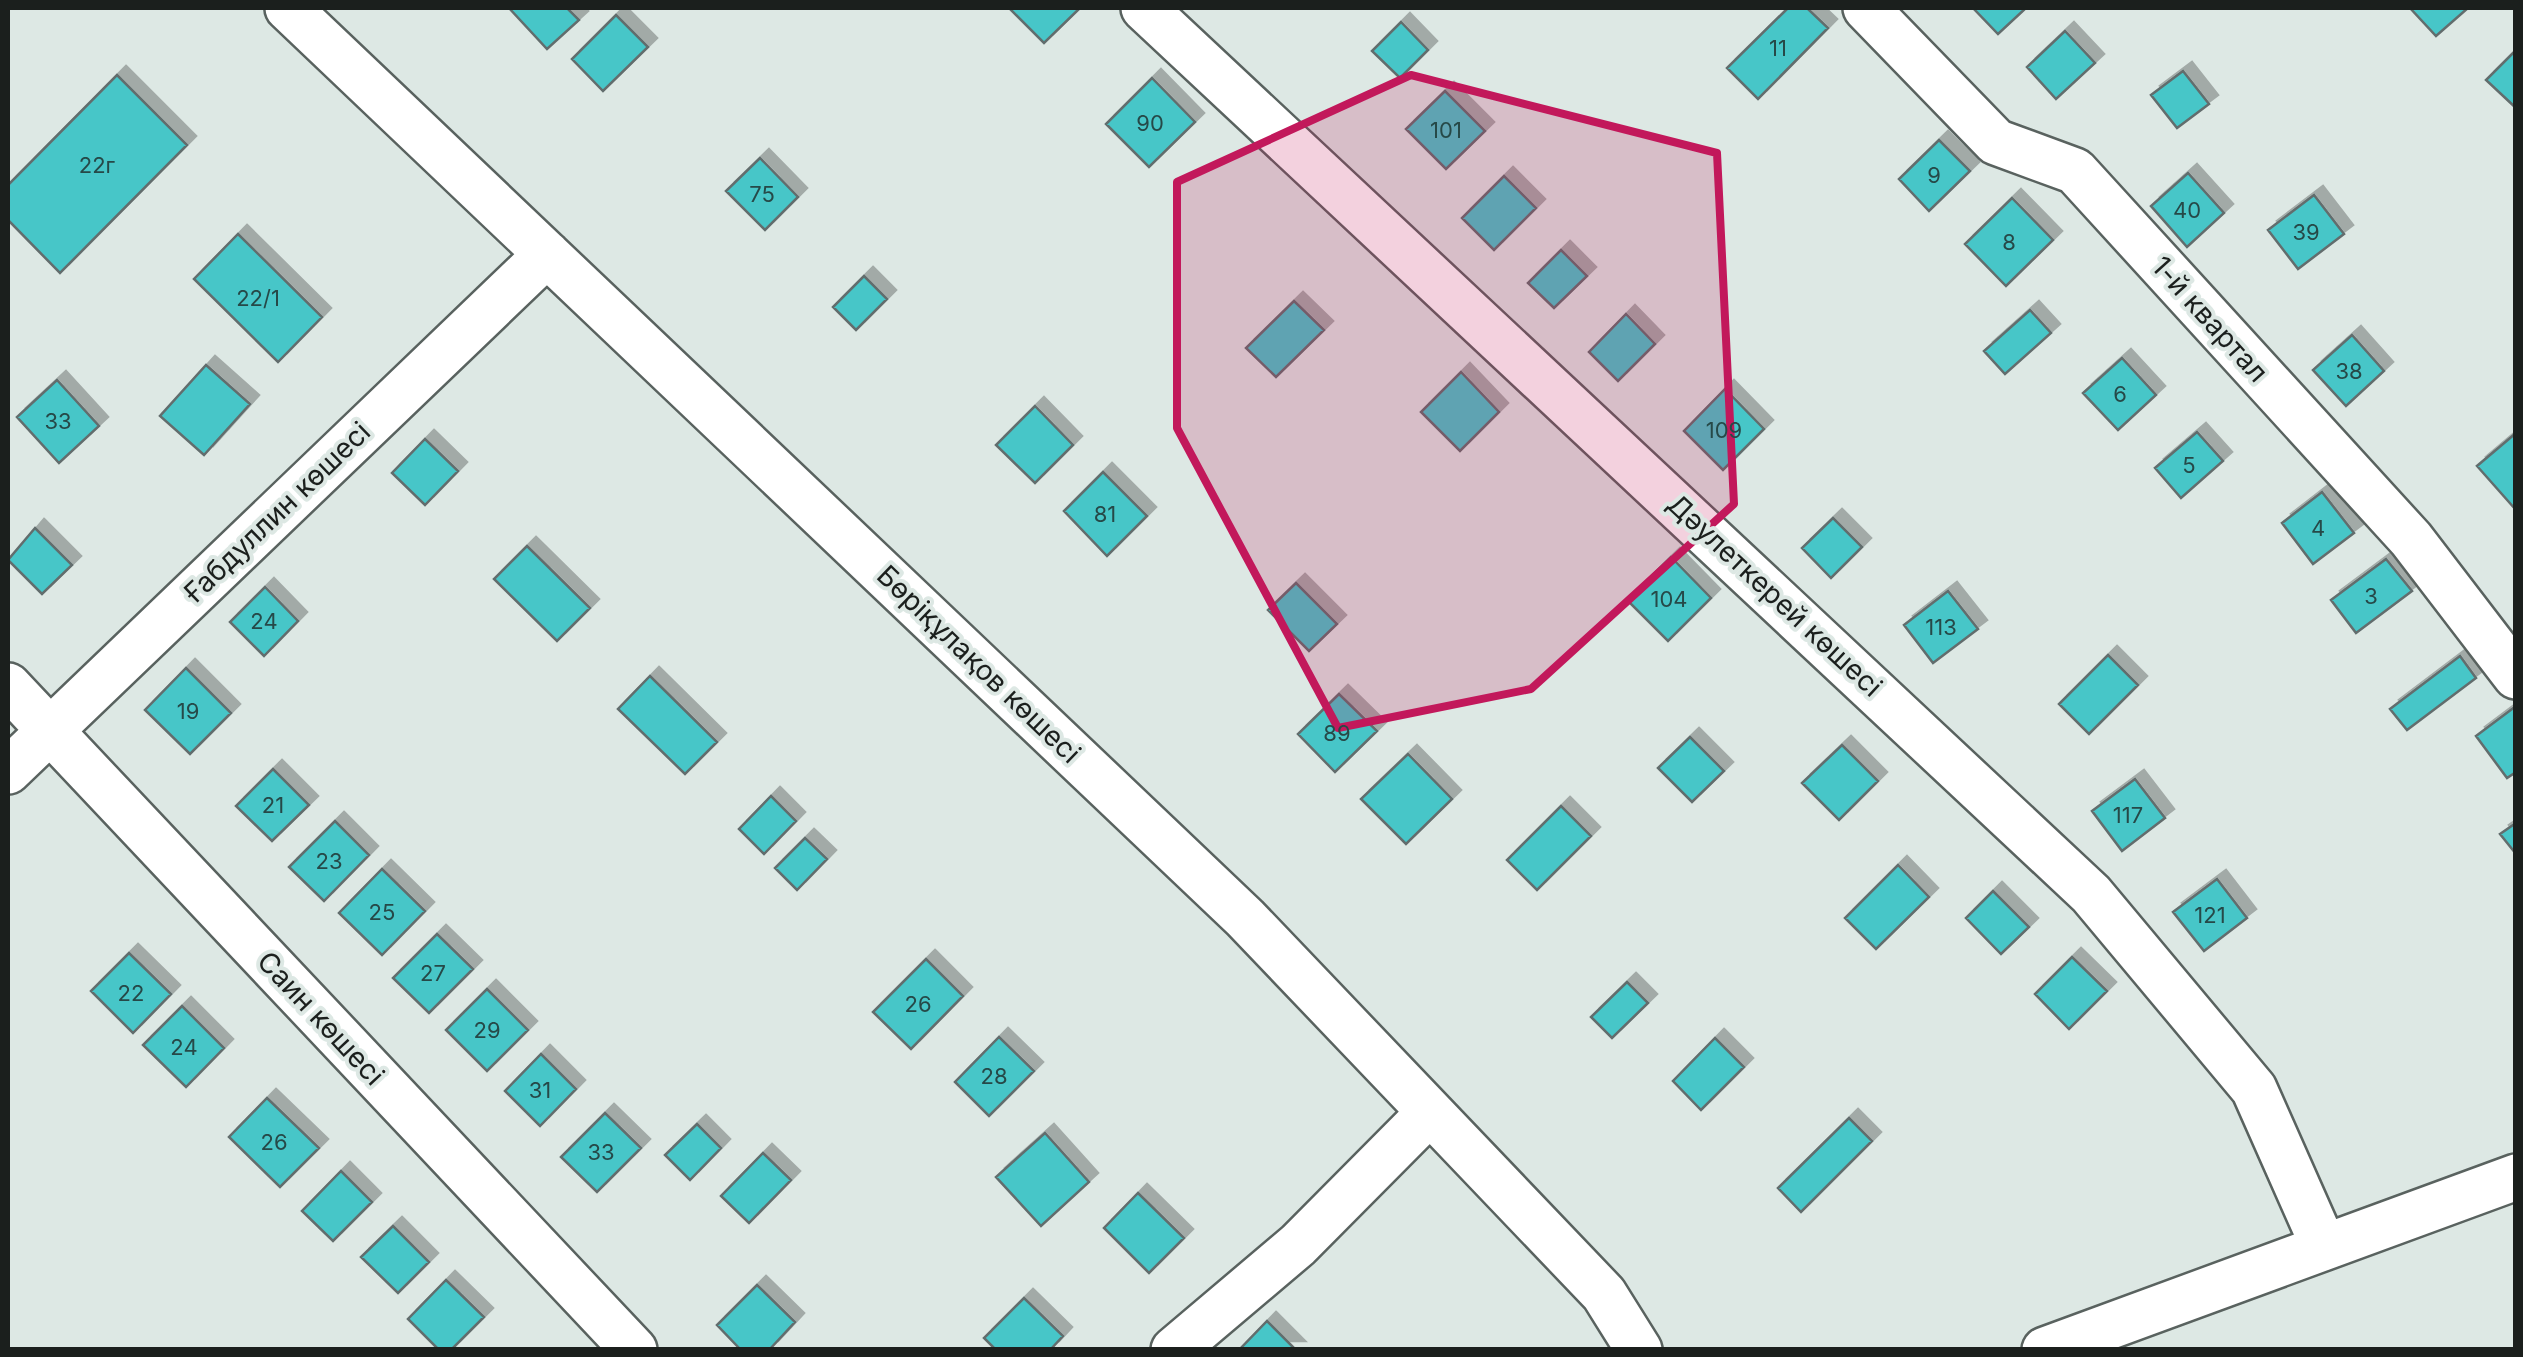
<svg xmlns="http://www.w3.org/2000/svg" width="2523" height="1357" viewBox="0 0 2523 1357" font-family="Inter,sans-serif">
	<defs>
		<filter id="shadow"><feDropShadow dx="9" dy="-9" stdDeviation="0" flood-color="#0004"/></filter>
	</defs>
	<rect width="100%" height="100%" fill="#dde8e4"/>
	<path fill="#46c6c8" stroke="#626d6d" stroke-width="2.5" filter="url(#shadow)" d="M 509,8 L 567,8 L 579,20 L 547,49 Z
		M 1009,8 L 1080,8 L 1044,43 Z
		M 1788,8 L 1807,8 L 1828,28 L 1758,99 L 1727,68 Z
		M 1973,8 L 2026,8 L 1998,34 Z
		M 2410,8 L 2468,8 L 2436,36 Z
		M 616,15 L 648,47 L 603,91 L 572,59 Z
		M 1401,22 L 1428,50 L 1400,78 L 1372,51 Z
		M 2065,31 L 2095,63 L 2056,99 L 2027,67 Z
		M 2516,50 L 2516,108 L 2486,80 Z
		M 2183,71 L 2209,104 L 2177,128 L 2151,95 Z
		M 117,75 L 187,145 L 60,273 L 8,220 L 8,185 Z
		M 1152,78 L 1195,122 L 1149,167 L 1106,124 Z
		M 1445,91 L 1485,131 L 1446,169 L 1406,129 Z
		M 1939,140 L 1970,171 L 1929,211 L 1899,179 Z
		M 760,158 L 798,197 L 765,230 L 726,191 Z
		M 2188,173 L 2224,213 L 2187,247 L 2151,206 Z
		M 1504,176 L 1536,208 L 1494,250 L 1462,218 Z
		M 2314,195 L 2344,234 L 2298,269 L 2268,230 Z
		M 2012,198 L 2053,240 L 2006,286 L 1965,244 Z
		M 238,234 L 322,317 L 278,362 L 194,279 Z
		M 1561,250 L 1587,276 L 1554,308 L 1528,283 Z
		M 864,276 L 887,299 L 856,330 L 833,307 Z
		M 1294,301 L 1324,330 L 1276,377 L 1246,348 Z
		M 2030,310 L 2051,333 L 2005,374 L 1984,351 Z
		M 1626,314 L 1655,344 L 1618,381 L 1589,352 Z
		M 2352,335 L 2384,371 L 2346,406 L 2313,370 Z
		M 2122,358 L 2156,395 L 2118,430 L 2083,393 Z
		M 206,365 L 250,404 L 204,455 L 160,416 Z
		M 1461,372 L 1499,412 L 1460,451 L 1421,412 Z
		M 57,380 L 99,426 L 59,463 L 17,417 Z
		M 1725,389 L 1764,429 L 1723,470 L 1684,431 Z
		M 1035,406 L 1073,445 L 1035,483 L 996,445 Z
		M 2197,432 L 2223,461 L 2181,498 L 2155,468 Z
		M 2516,433 L 2516,510 L 2477,466 Z
		M 425,439 L 458,471 L 425,505 L 392,473 Z
		M 1103,472 L 1147,516 L 1107,556 L 1064,511 Z
		M 2322,492 L 2354,533 L 2313,564 L 2282,523 Z
		M 1833,518 L 1862,547 L 1831,578 L 1802,548 Z
		M 35,528 L 72,565 L 42,594 L 8,560 Z
		M 527,546 L 590,608 L 557,641 L 494,579 Z
		M 1671,557 L 1711,598 L 1668,641 L 1627,600 Z
		M 2386,559 L 2412,591 L 2356,633 L 2331,600 Z
		M 1296,583 L 1337,624 L 1309,651 L 1268,610 Z
		M 265,587 L 298,621 L 264,656 L 230,622 Z
		M 1948,591 L 1978,629 L 1933,663 L 1904,625 Z
		M 2108,655 L 2138,685 L 2089,734 L 2059,704 Z
		M 2460,656 L 2476,678 L 2407,730 L 2390,709 Z
		M 186,668 L 231,713 L 190,754 L 145,710 Z
		M 650,676 L 717,742 L 685,774 L 618,709 Z
		M 1339,694 L 1377,731 L 1335,772 L 1298,734 Z
		M 2516,706 L 2516,772 L 2507,778 L 2476,736 Z
		M 1690,737 L 1724,771 L 1692,802 L 1658,768 Z
		M 1842,745 L 1878,781 L 1839,820 L 1802,783 Z
		M 1408,754 L 1452,799 L 1406,844 L 1361,799 Z
		M 273,769 L 309,805 L 272,841 L 236,806 Z
		M 2135,779 L 2165,818 L 2122,851 L 2092,811 Z
		M 771,796 L 796,821 L 764,854 L 739,829 Z
		M 1561,806 L 1591,836 L 1537,890 L 1507,860 Z
		M 335,821 L 369,855 L 324,901 L 289,867 Z
		M 2516,823 L 2516,854 L 2500,834 Z
		M 805,838 L 827,859 L 797,890 L 775,868 Z
		M 1898,865 L 1929,897 L 1876,949 L 1845,918 Z
		M 382,869 L 425,911 L 382,955 L 339,913 Z
		M 2217,879 L 2247,918 L 2204,951 L 2173,912 Z
		M 1993,891 L 2029,927 L 2001,954 L 1966,918 Z
		M 437,934 L 473,969 L 429,1013 L 393,978 Z
		M 129,953 L 171,994 L 133,1033 L 91,991 Z
		M 2072,957 L 2107,991 L 2069,1029 L 2035,994 Z
		M 926,959 L 963,996 L 911,1049 L 873,1012 Z
		M 1627,982 L 1648,1003 L 1612,1038 L 1591,1017 Z
		M 487,989 L 528,1030 L 487,1071 L 446,1030 Z
		M 182,1006 L 224,1048 L 186,1087 L 143,1045 Z
		M 999,1037 L 1034,1071 L 989,1116 L 955,1082 Z
		M 1715,1038 L 1744,1067 L 1701,1110 L 1673,1081 Z
		M 541,1054 L 576,1089 L 540,1126 L 505,1091 Z
		M 267,1098 L 319,1148 L 280,1187 L 229,1137 Z
		M 605,1113 L 641,1148 L 597,1192 L 561,1157 Z
		M 1849,1118 L 1872,1141 L 1801,1212 L 1778,1188 Z
		M 697,1124 L 721,1148 L 690,1180 L 665,1155 Z
		M 1045,1133 L 1089,1182 L 1041,1226 L 996,1177 Z
		M 763,1153 L 791,1180 L 749,1223 L 721,1196 Z
		M 341,1171 L 372,1202 L 333,1241 L 302,1211 Z
		M 1138,1193 L 1184,1238 L 1149,1273 L 1104,1228 Z
		M 393,1226 L 429,1262 L 398,1293 L 361,1257 Z
		M 446,1280 L 484,1317 L 451,1350 L 439,1350 L 408,1319 Z
		M 757,1285 L 795,1322 L 769,1350 L 741,1350 L 717,1325 Z
		M 1024,1298 L 1063,1336 L 1050,1350 L 996,1350 L 984,1338 Z
		M 1267,1321 L 1296,1350 L 1239,1350 Z"/>
	<g fill="none" stroke-linecap="round" stroke-linejoin="round">
		<defs>
			<path id="minor" d="M 288,8 L 1245,918 L 1604,1294 L 1639,1350
				M 1144,8 L 2091,894 L 2254,1089 L 2324,1247
				M 1866,8 L 1996,142 L 2075,171 L 2411,539 L 2516,676
				M 8,686 L 634,1350
				M 8,771 L 547,254
				M 1174,1350 L 1298,1245 L 1430,1112
				M 2045,1350 L 2516,1177"/>
		</defs>
		<use href="#minor" stroke="#59625f" stroke-width="50"/>
		<use href="#minor" stroke="#fff" stroke-width="45"/>
	</g>
	<path fill="#c2185b" fill-opacity="0.2" stroke="#c2185b" stroke-width="8" stroke-linejoin="round" d="M 1411,75 L 1717,153 L 1734,504 L 1531,689 L 1338,728 L 1177,428 L 1177,182 Z"/>
	<g text-anchor="middle" dominant-baseline="central" stroke-width="8" stroke-linejoin="round" paint-order="stroke">
		<g font-size="22" fill="#264948">
			<text x="1778" y="48">11</text>
			<text x="1150" y="123">90</text>
			<text x="1446" y="130">101</text>
			<text x="97" y="165">22г</text>
			<text x="1934" y="175">9</text>
			<text x="762" y="194">75</text>
			<text x="2187" y="210">40</text>
			<text x="2306" y="232">39</text>
			<text x="2009" y="242">8</text>
			<text x="258" y="298">22/1</text>
			<text x="2349" y="371">38</text>
			<text x="2120" y="394">6</text>
			<text x="58" y="421">33</text>
			<text x="1724" y="430">109</text>
			<text x="2189" y="465">5</text>
			<text x="1105" y="514">81</text>
			<text x="2318" y="528">4</text>
			<text x="2371" y="596">3</text>
			<text x="1669" y="599">104</text>
			<text x="264" y="621">24</text>
			<text x="1941" y="627">113</text>
			<text x="188" y="711">19</text>
			<text x="1337" y="733">89</text>
			<text x="273" y="805">21</text>
			<text x="2128" y="815">117</text>
			<text x="329" y="861">23</text>
			<text x="382" y="912">25</text>
			<text x="2210" y="915">121</text>
			<text x="433" y="973">27</text>
			<text x="131" y="993">22</text>
			<text x="918" y="1004">26</text>
			<text x="487" y="1030">29</text>
			<text x="184" y="1047">24</text>
			<text x="994" y="1076">28</text>
			<text x="540" y="1090">31</text>
			<text x="274" y="1142">26</text>
			<text x="601" y="1152">33</text>
		</g>
		<g font-size="28" fill="#1b1f1d" stroke="#dde8e4">
			<text transform="translate(2210 319) rotate(48)">1-й квартал</text>
			<text transform="translate(277 512) rotate(-44)">Ғабдуллин көшесі</text>
			<text transform="translate(1775 595) rotate(43)">Дәулеткерей көшесі</text>
			<text transform="translate(979 664) rotate(44)">Бөріқұлақов көшесі</text>
			<text transform="translate(321 1018) rotate(47)">Саин көшесі</text>
		</g>
	</g>
	<rect width="2523" height="1357" fill="none" stroke="#1b1f1d" stroke-width="20"/>
</svg>
